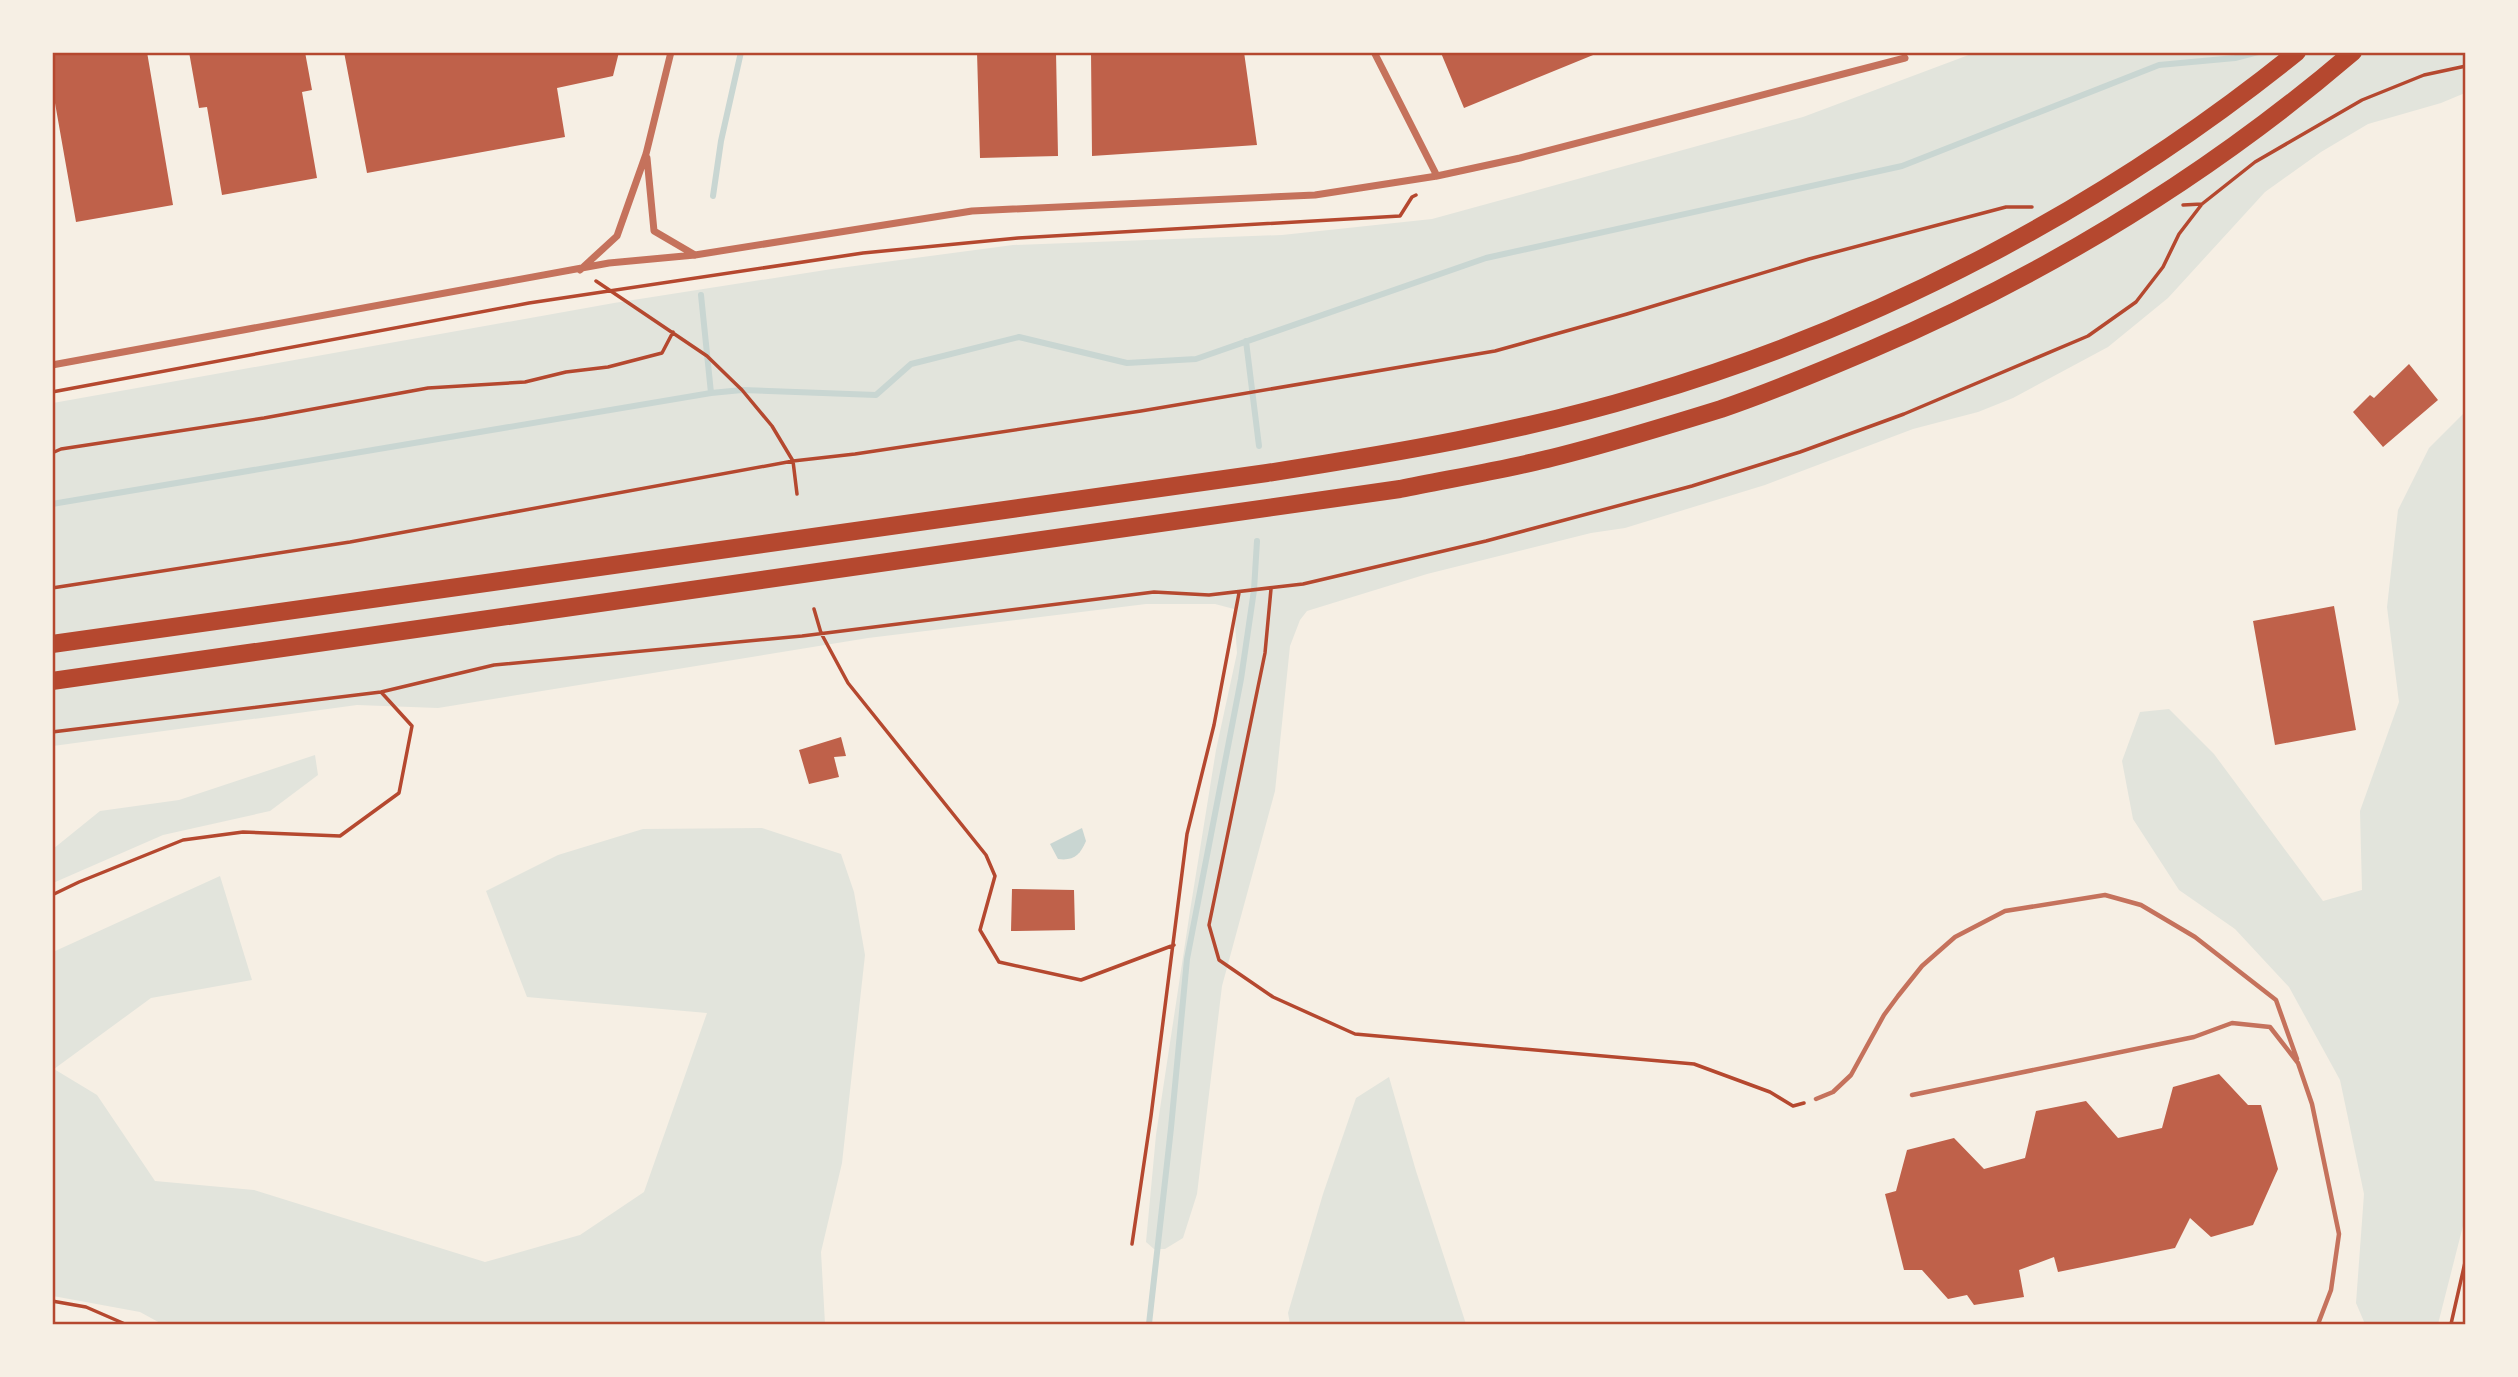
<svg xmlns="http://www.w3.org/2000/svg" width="2518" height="1377" viewBox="0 0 2518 1377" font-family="Quicksand,sans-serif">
	<rect width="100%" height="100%" fill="#f6efe4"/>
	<path fill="#e2e4dc" d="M 1974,53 L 2465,53 L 2465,93 L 2441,103 L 2368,124 L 2321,152 L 2265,192 L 2168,298 L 2108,347 L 2013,398 L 1978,412 L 1913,429 L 1765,485 L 1625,528 L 1591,533 L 1427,574 L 1307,611 L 1300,620 L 1290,646 L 1275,791 L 1222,986 L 1197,1194 L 1183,1238 L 1165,1249 L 1154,1249 L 1146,1242 L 1156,1135 L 1190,911 L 1216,750 L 1237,653 L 1234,609 L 1215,604 L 1146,604 L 868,638 L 438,708 L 357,705 L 53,746 L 53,403 L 614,303 L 832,269 L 1013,245 L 1282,235 L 1432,219 L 1803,117 Z
		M 2465,412 L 2465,1218 L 2438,1324 L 2365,1324 L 2356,1303 L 2364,1194 L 2340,1080 L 2289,987 L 2235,929 L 2179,890 L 2133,819 L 2122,761 L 2140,712 L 2169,709 L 2214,754 L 2323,901 L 2362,890 L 2360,811 L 2399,702 L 2387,607 L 2398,510 L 2429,448 Z
		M 315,755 L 318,775 L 270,811 L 163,835 L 53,883 L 53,849 L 100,811 L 179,800 Z
		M 762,828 L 841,854 L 854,892 L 865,955 L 842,1163 L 821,1252 L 825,1324 L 162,1324 L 140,1312 L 53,1296 L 53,952 L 220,876 L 252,980 L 151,998 L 54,1069 L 97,1095 L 155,1181 L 254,1190 L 485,1262 L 580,1235 L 644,1192 L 707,1013 L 527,997 L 486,891 L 558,855 L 643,829 Z
		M 1389,1077 L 1416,1171 L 1466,1324 L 1290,1324 L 1288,1313 L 1323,1194 L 1356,1098 Z"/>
	<path fill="#c9d6d2" d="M 1082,828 L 1086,841 C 1080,855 1074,861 1058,859 L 1050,844 Z"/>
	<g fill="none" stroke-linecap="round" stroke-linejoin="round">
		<path stroke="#c9d6d2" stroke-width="6" d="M 713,196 L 721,141 L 741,52
			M 701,295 L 711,393
			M 1246,341 L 1259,446
			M 52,504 L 711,393 L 742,390 L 876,395 L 911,364 L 1019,337 L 1127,363 L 1196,359 L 1486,258 L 1902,166 L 2159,65 L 2235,58 L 2258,52
			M 1149,1324 L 1171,1128 L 1187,959 L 1241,679 L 1254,590 L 1257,541"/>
	</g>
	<path fill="#bf614a" d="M 52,52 L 147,52 L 173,205 L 76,222 L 52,86 Z
		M 189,52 L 305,52 L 312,90 L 302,92 L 317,178 L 222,195 L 207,107 L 199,108 Z
		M 344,52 L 619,52 L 613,76 L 557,88 L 565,137 L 367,173 Z
		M 977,52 L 1056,52 L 1058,156 L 980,158 Z
		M 1091,52 L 1244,52 L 1257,145 L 1092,156 Z
		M 1441,53 L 1598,53 L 1464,108 Z
		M 2409,364 L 2438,400 L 2383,447 L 2353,412 L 2370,395 L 2374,398 Z
		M 2334,606 L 2356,730 L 2275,745 L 2253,621 Z
		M 841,737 L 846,756 L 834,757 L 839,777 L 809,784 L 799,750 Z
		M 1012,889 L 1074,890 L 1075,930 L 1011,931 Z
		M 2219,1074 L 2248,1105 L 2261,1105 L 2278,1169 L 2253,1225 L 2211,1237 L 2190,1218 L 2175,1248 L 2058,1272 L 2054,1257 L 2019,1270 L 2024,1297 L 1974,1305 L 1967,1295 L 1948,1299 L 1922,1270 L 1904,1270 L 1885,1194 L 1896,1191 L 1907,1150 L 1954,1138 L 1984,1169 L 2025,1158 L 2036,1111 L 2086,1101 L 2118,1138 L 2162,1128 L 2173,1087 Z"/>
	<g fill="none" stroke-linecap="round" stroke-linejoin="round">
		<path stroke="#b5482f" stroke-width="3.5" d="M 2183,205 L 2202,204
			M 596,281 L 707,356 L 742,390 L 772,426 L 793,461 L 797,494
			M 52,392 L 529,303 L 863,253 L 1018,238 L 1400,216 L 1412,197 L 1416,195
			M 52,453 L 61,449 L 264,418 L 428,388 L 525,382 L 566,372 L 608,367 L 662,353 L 673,332
			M 52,588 L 350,542 L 793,461 L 855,454 L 1141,411 L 1495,351 L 1627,314 L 1809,259 L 2006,207 L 2032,207
			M 1271,589 L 1265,653 L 1209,925 L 1219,960 L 1273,997 L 1355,1034 L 1694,1064 L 1770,1092 L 1793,1106 L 1804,1103
			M 814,609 L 821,633 L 848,683 L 986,855 L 995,876 L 980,930 L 999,962 L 1081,980 L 1174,945
			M 52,732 L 381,692 L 494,665 L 802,636 L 1154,592 L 1209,595 L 1303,584 L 1486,541 L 1692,486 L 1800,452 L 1904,414 L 2088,336 L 2136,302 L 2163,267 L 2179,234 L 2202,204 L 2255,162 L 2362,100 L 2424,75 L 2466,66
			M 52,895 L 79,882 L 183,840 L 243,832 L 340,836 L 399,793 L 412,726 L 381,692
			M 1132,1244 L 1151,1116 L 1187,834 L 1214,725 L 1239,593
			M 52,1301 L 86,1307 L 125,1324
			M 2451,1324 L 2466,1258"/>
		<path stroke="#c5725c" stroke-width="4.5" d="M 1912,1095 L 2194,1037 L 2232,1023 L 2270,1027 L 2298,1063 L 2312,1104 L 2339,1234 L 2331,1290 L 2318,1324
			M 1816,1099 L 1833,1092 L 1851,1075 L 1884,1015 L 1898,996 L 1922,966 L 1955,937 L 2005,911 L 2105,895 L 2141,905 L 2195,937 L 2276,1000 L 2297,1059"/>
		<path stroke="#c5725c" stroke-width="7" d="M 1374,52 L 1437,176
			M 647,158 L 654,231 L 695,255
			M 580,270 L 617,236 L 646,154 L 671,52
			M 52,365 L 609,263 L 695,255 L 972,211 L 1315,195 L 1437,176 L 1520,158 L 1905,58"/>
		<path stroke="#b5482f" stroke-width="18" d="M 52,644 L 1267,473 C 1395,453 1521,432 1644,395 C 1881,325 2105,207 2297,52
			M 52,681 L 1400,489 C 1449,479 1498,471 1547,459 C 1605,445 1663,427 1721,409 C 1771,392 1821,371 1870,350 C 2045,275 2208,176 2353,52"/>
	</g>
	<rect width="2518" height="1377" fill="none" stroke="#f6efe4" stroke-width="108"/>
	<rect x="54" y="54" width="2410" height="1269" fill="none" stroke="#b5482f" stroke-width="2.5"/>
</svg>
